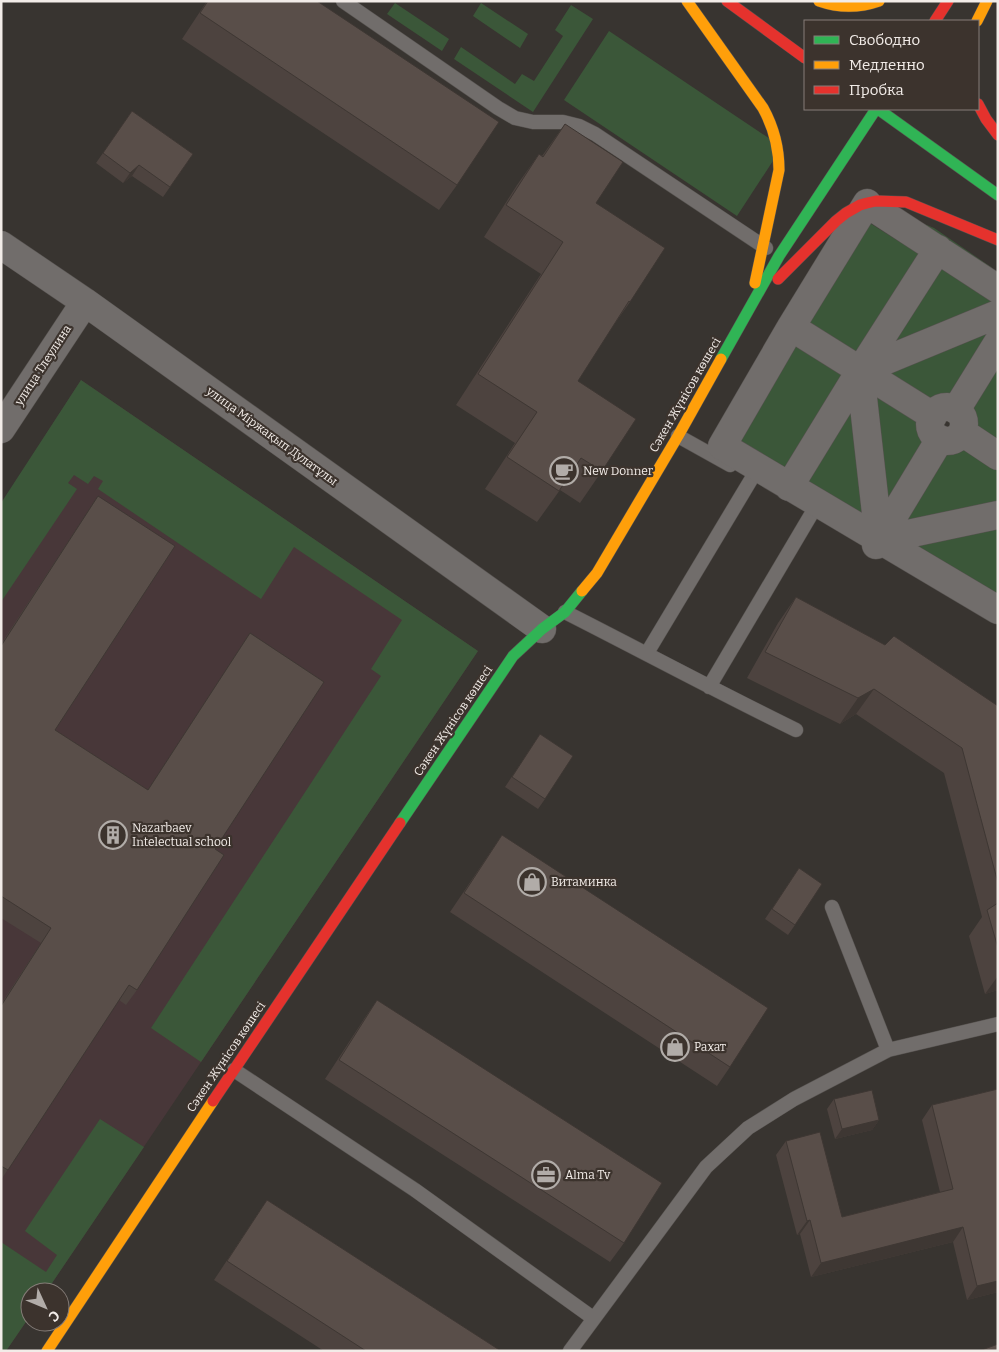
<svg xmlns="http://www.w3.org/2000/svg" width="999" height="1352" viewBox="0 0 999 1352" font-family="Bitter,serif">
	<rect width="100%" height="100%" fill="#383430"/>
	<path fill="#483739" d="M 81,380 L 478,651 L 46,1292 L 30,1292 L 30,1316 L 6,1351 L 1,1351 L 1,504 Z"/>
	<path fill="#3b5739" d="M 395,3 L 449,39 L 442,51 L 387,14 Z
		M 481,3 L 528,34 L 520,48 L 473,16 Z
		M 571,5 L 593,19 L 533,112 L 454,59 L 461,47 L 515,84 L 522,74 L 534,81 L 563,36 L 555,30 Z
		M 609,31 L 782,147 L 737,216 L 564,100 Z
		M 865,220 L 900,242 L 906,234 L 930,249 L 860,359 L 801,321 Z
		M 917,221 L 934,228 L 991,267 L 998,277 Z
		M 943,258 L 998,294 L 998,308 L 879,354 Z
		M 998,322 L 948,400 L 936,403 L 879,370 Z
		M 790,343 L 848,377 L 790,476 L 732,442 Z
		M 998,354 L 998,442 L 973,427 L 973,418 L 969,411 Z
		M 81,380 L 478,651 L 201,1062 L 151,1028 L 381,676 L 371,669 L 402,620 L 294,547 L 261,599 L 98,489 L 103,481 L 94,476 L 88,484 L 74,475 L 68,483 L 77,489 L 1,602 L 1,503 Z
		M 867,388 L 924,422 L 925,432 L 929,440 L 883,520 Z
		M 855,396 L 872,526 L 804,483 Z
		M 961,446 L 998,470 L 998,503 L 894,528 L 949,450 Z
		M 998,523 L 998,603 L 899,543 Z
		M 100,1119 L 144,1147 L 46,1292 L 30,1292 L 30,1316 L 6,1351 L 1,1351 L 1,1242 L 46,1272 L 57,1255 L 25,1231 Z"/>
	<g fill="none" stroke-linecap="round" stroke-linejoin="round">
		<defs>
			<path id="lane" d="M 343,1 L 498,108 L 515,118 L 533,122 L 563,122 L 579,126 L 595,134 L 766,248
				M 678,436 L 730,465
				M 565,612 C 642,651 718,692 796,730
				M 647,653 L 752,478
				M 709,687 L 812,513
				M 832,907 L 888,1050
				M 234,1070 L 415,1190 L 593,1318
				M 570,1351 L 706,1167 L 748,1128 L 794,1099 L 888,1050 L 998,1024"/>
			<path id="street" d="M 867,203 L 791,327 L 722,446 L 998,610
				M 880,212 L 998,289
				M 1,245 L 85,302 L 542,629
				M 998,314 L 860,371 L 879,540 L 998,515
				M 791,327 L 933,416
				M930 424a17 17 0 1 1 34 0a17 17 0 1 1-34 0Z
				M 956,410 L 998,342
				M 1,429 L 85,302
				M 962,432 L 998,456
				M 789,487 L 860,371 L 938,249
				M 876,545 L 940,439"/>
			<path id="fast" d="M 878,109 L 998,195
				M 721,359 L 779,256 L 876,109
				M 400,823 L 513,656 L 542,629 L 565,612 L 582,591"/>
			<path id="slow" d="M 687,1 L 763,108 C 774,128 779,147 779,170 L 755,283
				M 819,1 C 839,8 859,8 879,1
				M 977,21 L 987,1
				M 582,591 L 597,573 L 678,436 L 721,359
				M 47,1351 L 213,1101"/>
			<path id="jam" d="M 727,1 L 805,58
				M 935,21 L 948,1
				M 978,104 L 986,119 L 998,135
				M 778,279 L 836,221 L 846,213 L 860,205 L 867,203 L 876,201 L 906,202 L 998,240
				M 213,1101 L 400,823"/>
		</defs>
		<use href="#lane" stroke="#56524f" stroke-width="15"/>
		<use href="#street" stroke="#56524f" stroke-width="29"/>
		<use href="#fast" stroke="#56524f" stroke-width="12"/>
		<use href="#slow" stroke="#56524f" stroke-width="12"/>
		<use href="#jam" stroke="#56524f" stroke-width="12"/>
		<use href="#lane" stroke="#716d6b" stroke-width="14"/>
		<use href="#street" stroke="#716d6b" stroke-width="28"/>
		<use href="#fast" stroke="#30b455" stroke-width="11"/>
		<use href="#slow" stroke="#ff9f0a" stroke-width="11"/>
		<use href="#jam" stroke="#e5322d" stroke-width="11"/>
	</g>
	<path fill="#4d433f" d="M 207,1 L 317,1 L 457,185 L 439,210 L 182,39 Z
		M 132,111 L 193,154 L 163,197 L 132,176 L 123,183 L 96,163 Z
		M 565,124 L 596,203 L 630,302 L 608,333 L 578,381 L 602,471 L 580,503 L 560,490 L 537,522 L 485,489 L 515,443 L 456,405 L 541,274 L 484,237 L 517,185 L 539,154 L 542,156 Z
		M 98,496 L 55,730 L 148,790 L 250,633 L 215,849 L 137,990 L 126,1005 L 119,1000 L 1,1180 L 1,1004 L 41,943 L 1,918 L 1,644 Z
		M 796,597 L 998,706 L 998,990 L 985,994 L 969,936 L 982,917 L 944,773 L 856,714 L 840,724 L 747,678 L 778,623 Z
		M 540,734 L 545,799 L 538,809 L 505,787 Z
		M 502,835 L 730,1067 L 717,1086 L 450,912 Z
		M 799,868 L 795,925 L 788,935 L 765,919 Z
		M 377,1000 L 624,1243 L 610,1262 L 325,1079 L 364,1019 Z
		M 998,1089 L 998,1292 L 967,1300 L 953,1242 L 811,1277 L 800,1234 L 797,1235 L 776,1155 L 786,1141 L 842,1217 L 940,1192 L 922,1120 L 932,1105 Z
		M 834,1099 L 879,1120 L 872,1130 L 835,1139 L 827,1109 Z
		M 267,1200 L 501,1351 L 324,1351 L 214,1280 Z"/>
	<path fill="#3e3733" d="M 139,165 L 132,176 L 123,183 L 130,173 Z
		M 874,689 L 856,714 L 840,724 L 858,698 Z
		M 998,976 L 998,990 L 985,994 Z
		M 879,1120 L 872,1130 L 835,1139 L 842,1129 Z
		M 810,1220 L 800,1234 L 797,1235 L 807,1221 Z
		M 963,1227 L 953,1242 L 811,1277 L 821,1263 Z
		M 998,1281 L 998,1292 L 967,1300 L 977,1286 Z"/>
	<path fill="#594e49" stroke="#3e3733" d="M 208,1 L 317,1 L 499,122 L 457,185 L 200,13 Z
		M 132,111 L 193,154 L 170,187 L 139,165 L 130,173 L 103,153 Z
		M 565,124 L 623,162 L 596,203 L 665,248 L 630,302 L 629,301 L 578,381 L 636,419 L 602,471 L 581,458 L 559,491 L 507,457 L 537,412 L 478,374 L 563,242 L 506,205 L 539,154 L 543,157 Z
		M 98,496 L 175,546 L 55,730 L 148,790 L 250,633 L 324,682 L 215,849 L 224,855 L 137,990 L 129,985 L 8,1170 L 1,1166 L 1,1006 L 51,928 L 1,896 L 1,646 Z
		M 796,597 L 885,645 L 894,636 L 998,706 L 998,883 L 962,748 L 874,689 L 858,698 L 765,652 Z
		M 540,734 L 573,756 L 545,799 L 512,777 Z
		M 502,835 L 768,1008 L 730,1067 L 464,893 Z
		M 799,868 L 822,884 L 795,925 L 772,909 Z
		M 998,903 L 998,948 L 987,910 Z
		M 377,1000 L 662,1183 L 624,1243 L 339,1060 Z
		M 998,1089 L 998,1281 L 977,1286 L 963,1227 L 821,1263 L 810,1220 L 807,1221 L 786,1141 L 820,1132 L 842,1217 L 953,1189 L 932,1105 Z
		M 872,1090 L 879,1120 L 842,1129 L 834,1099 Z
		M 267,1200 L 501,1351 L 366,1351 L 227,1261 Z
		M 998,1344 L 998,1351 L 979,1351 Z"/>
	<defs>
		<symbol id="cafe-ring" viewBox="-11 -11 22 22"><circle r="9.5" fill="#3c332d" stroke="#b1aca8" stroke-width="1.5"/><path d="M-5.5-4.5H6V0H3Q3 3.5 0 3.5H-2.5Q-5.5 3.5-5.5 0ZM3-3.2v2h1.7v-2ZM-6 4.5H4V6H-6Z" fill="#b1aca8"/></symbol>
		<symbol id="building-ring" viewBox="-11 -11 22 22"><circle r="9.5" fill="#3c332d" stroke="#b1aca8" stroke-width="1.5"/><path d="M-4-6H4V6H1V3H-1V6H-4ZM-2.5-4.3h1.7v1.8h-1.7ZM.8-4.3h1.7v1.8H.8ZM-2.5-1h1.7V.8h-1.7ZM.8-1h1.7V.8H.8Z" fill="#b1aca8"/></symbol>
		<symbol id="shop-ring" viewBox="-11 -11 22 22"><circle r="9.5" fill="#3c332d" stroke="#b1aca8" stroke-width="1.5"/><path d="M-5-2.5h2.3a2.7 3.5 0 0 1 5.4 0H5L5.5 6h-11ZM-1.5-2.5h3a1.5 2.3 0 0 0-3 0Z" fill="#b1aca8"/></symbol>
		<symbol id="office-ring" viewBox="-11 -11 22 22"><circle r="9.5" fill="#3c332d" stroke="#b1aca8" stroke-width="1.5"/><path d="M-6-3h4V-5.5h4V-3h4V5H-6ZM-1-4.5V-3h2v-1.5ZM-6 0V1H6V0Z" fill="#b1aca8"/></symbol>
	</defs>
	<g fill-rule="evenodd">
		<use href="#cafe-ring" x="548" y="455" width="32" height="32"/>
		<use href="#building-ring" x="97" y="819" width="32" height="32"/>
		<use href="#shop-ring" x="516" y="866" width="32" height="32"/>
		<use href="#shop-ring" x="659" y="1031" width="32" height="32"/>
		<use href="#office-ring" x="530" y="1159" width="32" height="32"/>
	</g>
	<g text-anchor="middle" dominant-baseline="central" stroke-width="4.5" stroke-linejoin="round" paint-order="stroke">
		<g font-size="12" fill="#f2ece8" stroke="#3c332d">
			<text transform="translate(43 365) rotate(-57)">улица Тлеулина</text>
			<text transform="translate(685 395) rotate(-60)">Сәкен Жүнісов көшесі</text>
			<text transform="translate(272 436) rotate(36)">улица Міржақып Дулатұлы</text>
			<text transform="translate(453 721) rotate(-56)">Сәкен Жүнісов көшесі</text>
			<text transform="translate(226 1057) rotate(-56)">Сәкен Жүнісов көшесі</text>
		</g>
		<g font-size="12" fill="#f2ece8" stroke="#3c332d" text-anchor="start">
			<text x="583" y="471">New Donner</text>
			<text x="132" y="828">Nazarbaev<tspan x="132" dy="14">Intelectual school</tspan></text>
			<text x="551" y="882">Витаминка</text>
			<text x="694" y="1047">Рахат</text>
			<text x="565" y="1175">Alma Tv</text>
		</g>
	</g>
	<rect width="999" height="1352" fill="none" stroke="#f2ece8" stroke-width="5"/>
	<rect x="804" y="20" width="175" height="90" fill="#3c332d" stroke="#857d78"/>
	<rect x="814" y="36" width="25" height="8" fill="#30b455" stroke="#857d78"/>
	<text x="849" y="45" font-size="15" fill="#f2ece8">Свободно</text>
	<rect x="814" y="61" width="25" height="8" fill="#ff9f0a" stroke="#857d78"/>
	<text x="849" y="70" font-size="15" fill="#f2ece8">Медленно</text>
	<rect x="814" y="86" width="25" height="8" fill="#e5322d" stroke="#857d78"/>
	<text x="849" y="95" font-size="15" fill="#f2ece8">Пробка</text>
	<g transform="translate(45 1307) rotate(134)"><circle r="24" fill="#3c332d" stroke="#857d78"/>
	<path d="M0-4L9 19L0 12L-9 19Z" fill="#b1aca8"/>
	<text y="-8" font-size="14" font-weight="bold" text-anchor="middle" fill="#f2ece8">С</text>
	</g>
</svg>
